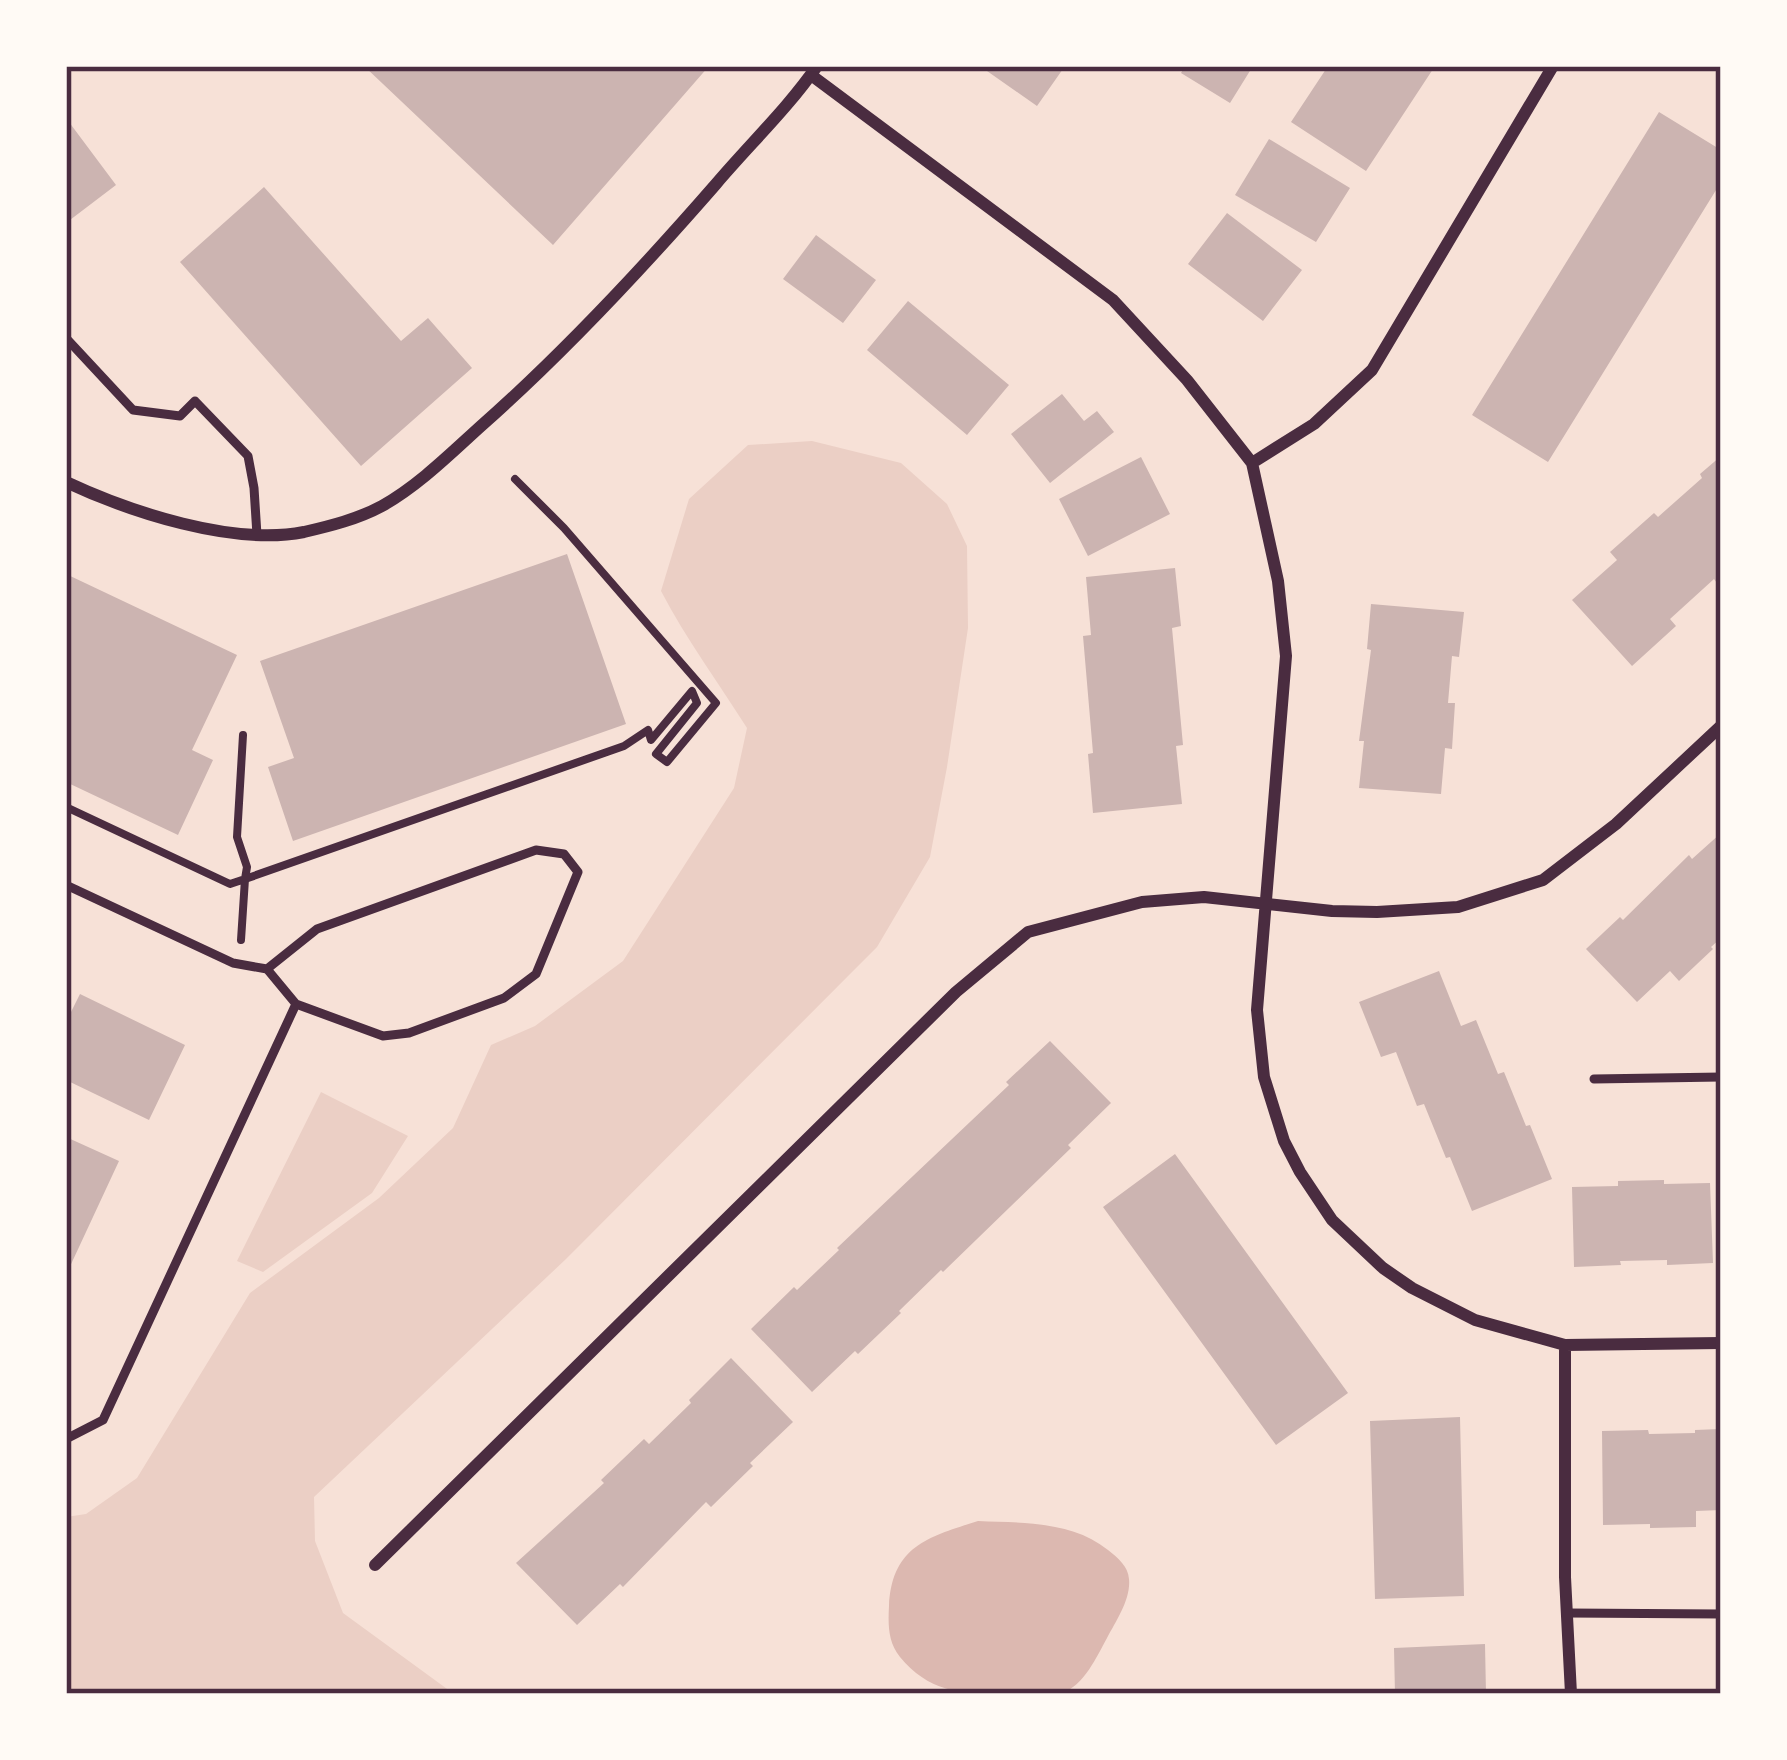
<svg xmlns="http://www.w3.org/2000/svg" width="1787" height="1760" viewBox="0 0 1787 1760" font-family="Rubik,sans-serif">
	<rect width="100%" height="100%" fill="#f7e1d7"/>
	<path fill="#ebcfc5" d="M 812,441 L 901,463 L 947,504 L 967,546 L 968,628 L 947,767 L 930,857 L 877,947 L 566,1259 L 314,1497 L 315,1541 L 343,1613 L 454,1694 L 66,1694 L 66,1517 L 86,1514 L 137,1478 L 250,1293 L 379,1198 L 453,1128 L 491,1045 L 535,1026 L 623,961 L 734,788 L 747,728 C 718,682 686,639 661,591 L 689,499 L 748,445 Z
		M 321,1092 L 408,1136 L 372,1193 L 263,1272 L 237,1261 Z"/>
	<path fill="#dcb8b0" d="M 978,1521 C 1023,1523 1072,1521 1108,1550 C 1118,1558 1128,1566 1129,1579 C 1131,1599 1116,1621 1107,1638 C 1097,1656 1084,1686 1062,1693 C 1052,1697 1036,1694 1025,1694 C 977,1694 934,1699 900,1657 C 888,1642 888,1625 889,1606 C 892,1546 928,1537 978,1521 Z"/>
	<path fill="#ccb4b1" d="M 364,66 L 709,66 L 553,245 Z
		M 991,66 L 1065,66 L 1037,106 L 987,71 Z
		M 1185,66 L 1253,66 L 1230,103 L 1181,73 Z
		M 1328,66 L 1435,66 L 1366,171 L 1291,122 Z
		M 1659,112 L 1721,150 L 1721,182 L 1548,462 L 1472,415 Z
		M 66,118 L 116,185 L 66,223 Z
		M 1269,139 L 1350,188 L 1316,242 L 1235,195 Z
		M 264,187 L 401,341 L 428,318 L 472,368 L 361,466 L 180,262 Z
		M 1227,213 L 1302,270 L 1263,321 L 1188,264 Z
		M 816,235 L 876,280 L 843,323 L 783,279 Z
		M 908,301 L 1009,385 L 967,435 L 867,350 Z
		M 1062,394 L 1084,421 L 1097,411 L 1114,432 L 1050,483 L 1011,434 Z
		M 1721,456 L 1721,580 L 1717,583 L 1714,579 L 1670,619 L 1676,626 L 1632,666 L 1572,600 L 1617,560 L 1610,552 L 1654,513 L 1658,517 L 1702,478 L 1700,474 Z
		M 1141,457 L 1170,514 L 1088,556 L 1059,499 Z
		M 567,554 L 626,724 L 293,841 L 268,767 L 294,758 L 260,661 Z
		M 1175,568 L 1181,626 L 1172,628 L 1183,745 L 1176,746 L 1182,804 L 1093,813 L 1088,754 L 1093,753 L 1083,636 L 1091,635 L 1086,577 Z
		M 66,574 L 237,655 L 192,750 L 213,760 L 178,835 L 66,782 Z
		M 1371,604 L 1464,612 L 1459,657 L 1452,656 L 1448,703 L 1455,703 L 1452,749 L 1445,748 L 1441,794 L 1359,788 L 1364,741 L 1359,741 L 1371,650 L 1367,649 Z
		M 1721,833 L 1721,938 L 1711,947 L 1713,949 L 1679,981 L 1670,971 L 1637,1002 L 1586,949 L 1620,917 L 1623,920 L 1689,855 L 1692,859 Z
		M 1439,971 L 1461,1026 L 1476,1020 L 1498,1074 L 1504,1072 L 1526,1126 L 1530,1125 L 1552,1179 L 1472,1211 L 1450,1157 L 1446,1158 L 1424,1104 L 1417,1106 L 1396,1052 L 1381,1057 L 1359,1002 Z
		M 80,994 L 185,1045 L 149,1120 L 66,1080 L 66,1022 Z
		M 1050,1041 L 1111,1103 L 1068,1145 L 1071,1148 L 943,1272 L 941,1270 L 899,1311 L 901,1313 L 858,1354 L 855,1351 L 812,1392 L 751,1329 L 794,1287 L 797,1290 L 839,1250 L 837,1248 L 1009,1085 L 1006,1082 Z
		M 66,1137 L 119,1161 L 66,1275 Z
		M 1175,1154 L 1348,1393 L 1276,1445 L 1103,1207 Z
		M 1664,1180 L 1664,1184 L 1710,1183 L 1713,1263 L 1667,1265 L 1667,1260 L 1620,1261 L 1621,1265 L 1574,1267 L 1572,1187 L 1618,1186 L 1618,1181 Z
		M 731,1358 L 793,1422 L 750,1463 L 753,1466 L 711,1507 L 706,1502 L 623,1587 L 620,1584 L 577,1625 L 516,1563 L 604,1483 L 601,1480 L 644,1439 L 649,1444 L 691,1403 L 689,1400 Z
		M 1460,1417 L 1464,1596 L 1375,1599 L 1370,1421 Z
		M 1721,1429 L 1721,1510 L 1696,1511 L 1696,1527 L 1650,1528 L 1650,1524 L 1603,1525 L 1602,1431 L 1648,1430 L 1649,1434 L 1695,1433 L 1695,1430 Z
		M 1485,1644 L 1486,1694 L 1395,1694 L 1394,1648 Z"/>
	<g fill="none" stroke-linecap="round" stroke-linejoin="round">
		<path stroke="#4a2c40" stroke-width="8" d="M 66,807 L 230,884 L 245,879 L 247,867 L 237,837 L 243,735
			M 241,940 L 245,879 L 624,746 L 648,730 L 651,740 L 692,691 L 697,703 L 656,754 L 667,762 L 716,703 L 564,528 L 515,479"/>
		<path stroke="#4a2c40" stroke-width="9" d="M 66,338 L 133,410 L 180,416 L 195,401 L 248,456 L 254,488 L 257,535
			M 66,885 L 233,963 L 267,969 L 296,1004 L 383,1036 L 409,1033 L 504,998 L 536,974 L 578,872 L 564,854 L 536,850 L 317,929 L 267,969
			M 1594,1079 L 1721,1077
			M 66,1439 L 103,1420 L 296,1004
			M 1567,1613 L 1721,1614"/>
		<path stroke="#4a2c40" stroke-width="12" d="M 811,75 L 1113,300 L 1187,380 L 1252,463 L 1278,581 L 1286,656 L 1257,1010 L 1264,1077 L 1284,1141 L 1300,1172 L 1332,1220 L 1383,1268 L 1412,1288 L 1475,1320 L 1565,1345 L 1721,1343
			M 1252,463 L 1314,424 L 1372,370 L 1553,66
			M 66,482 C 130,512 233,546 304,532 C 330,526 358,519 382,506 C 419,485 450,454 481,426 C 566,351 642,269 716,184 C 749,145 788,108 817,66
			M 1565,1345 L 1565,1577 L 1571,1694
			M 375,1565 L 956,992 L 1028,932 L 1142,902 L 1204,897 L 1332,911 L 1377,912 L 1458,907 L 1543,880 L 1616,824 L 1721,726"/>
	</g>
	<rect width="1787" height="1760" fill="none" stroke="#fffaf5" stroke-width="138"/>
	<rect x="69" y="69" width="1649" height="1622" fill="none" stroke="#4a2c40" stroke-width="4.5"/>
</svg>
